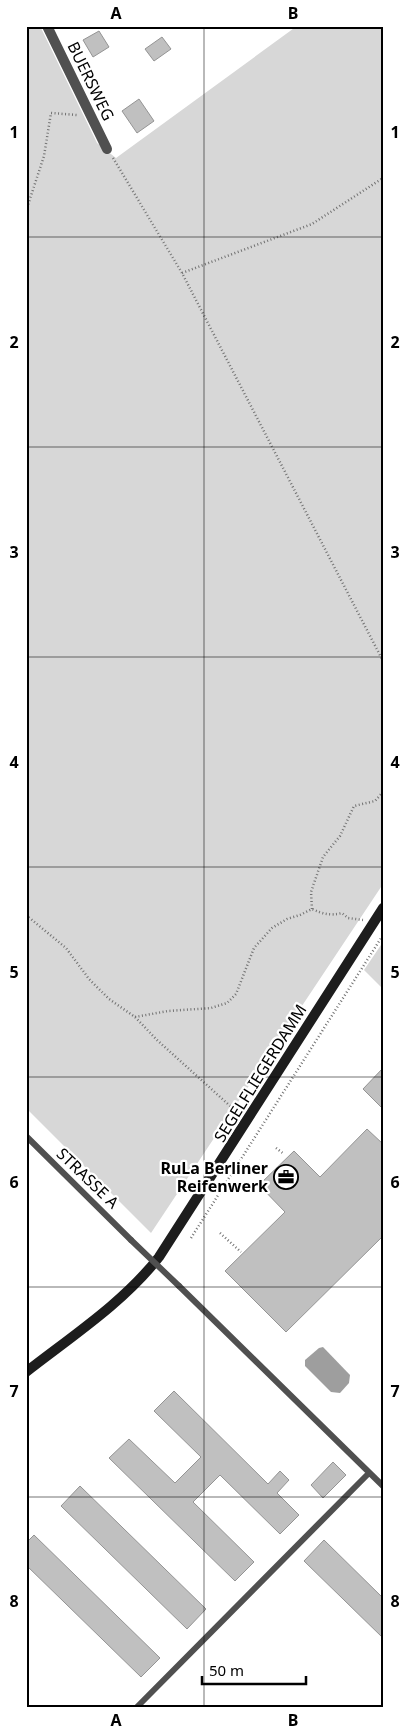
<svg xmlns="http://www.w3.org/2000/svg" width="409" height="1734" viewBox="0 0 409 1734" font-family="'Noto Sans',sans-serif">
	<rect width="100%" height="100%" fill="#fff"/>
	<path fill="#d7d7d7" d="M 26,26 L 40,26 L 97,143 L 116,158 L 297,26 L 383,26 L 383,884 L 151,1233 L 26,1108 Z
		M 383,942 L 383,989 L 364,970 Z"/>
	<path fill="#9e9e9e" d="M 323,1347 L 350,1375 L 349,1383 L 340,1393 L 331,1392 L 305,1366 L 305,1360 L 319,1348 Z"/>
	<path fill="#c0c0c0" stroke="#949494" d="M 99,31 L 109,47 L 93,57 L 83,40 Z
		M 162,37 L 171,49 L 154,61 L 145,49 Z
		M 139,99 L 154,121 L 137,133 L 122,111 Z
		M 383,1068 L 383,1109 L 363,1089 Z
		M 367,1129 L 383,1144 L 383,1236 L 286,1332 L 225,1271 L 285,1212 L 259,1185 L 294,1151 L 320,1177 Z
		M 174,1391 L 268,1484 L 280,1471 L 289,1480 L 277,1493 L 299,1515 L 280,1534 L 220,1475 L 193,1502 L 254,1562 L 235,1581 L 109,1458 L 129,1439 L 175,1483 L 201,1457 L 154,1411 Z
		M 333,1462 L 346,1475 L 323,1498 L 311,1485 Z
		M 80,1486 L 206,1609 L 187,1629 L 61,1506 Z
		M 34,1535 L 160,1658 L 141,1677 L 26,1565 L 26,1543 Z
		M 324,1540 L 383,1598 L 383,1638 L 304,1561 Z"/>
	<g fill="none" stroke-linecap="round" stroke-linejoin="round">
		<path stroke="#727272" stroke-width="2.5" stroke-dasharray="1 2.5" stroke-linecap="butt" d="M 113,158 L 182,273 L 383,661
			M 26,211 L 44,156 L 51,113 L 77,115
			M 182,273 L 312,224 L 383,178
			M 312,909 L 311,892 L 323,857 L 340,836 L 354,806 L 375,801 L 383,792
			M 26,915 L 66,948 L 89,979 L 109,999 L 135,1017 L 157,1040 L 239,1114
			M 135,1017 L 168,1011 L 211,1008 L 227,1003 L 236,994 L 254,948 L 272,928 L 287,919 L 300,915 L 312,909 C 323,914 330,916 342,913 L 348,918 L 363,920
			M 276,1148 L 284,1154
			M 220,1233 L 241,1252
			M 191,1238 L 383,935"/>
		<path stroke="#505050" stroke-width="6" d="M 26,1136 L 131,1240
			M 179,1286 L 383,1486
			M 136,1708 L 369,1473"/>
		<path stroke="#505050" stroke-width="10" d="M 47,26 L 107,149"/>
		<path stroke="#1d1d1d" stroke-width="10" d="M 26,1372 C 72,1336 123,1303 159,1257 L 383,908"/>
		<path stroke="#505050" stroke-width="6" d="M 131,1240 L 179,1286"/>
	</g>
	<path fill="none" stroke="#000" stroke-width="1" stroke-opacity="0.55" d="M 204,26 L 204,1708M 26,237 L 383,237M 26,447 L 383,447M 26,657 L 383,657M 26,867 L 383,867M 26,1077 L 383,1077M 26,1287 L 383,1287M 26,1497 L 383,1497"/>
	<defs>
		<symbol id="office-ring" viewBox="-11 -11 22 22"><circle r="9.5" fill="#fff" stroke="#000" stroke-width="1.5"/><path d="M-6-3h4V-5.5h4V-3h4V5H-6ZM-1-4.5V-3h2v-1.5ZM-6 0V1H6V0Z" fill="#000"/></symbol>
	</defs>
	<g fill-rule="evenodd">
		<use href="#office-ring" x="272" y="1163" width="28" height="28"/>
	</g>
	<g text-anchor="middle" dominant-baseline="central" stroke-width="4.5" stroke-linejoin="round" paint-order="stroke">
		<g font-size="16" fill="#000" stroke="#fff">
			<text transform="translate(91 81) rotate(64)">BUERSWEG</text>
			<text transform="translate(260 1073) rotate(-58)">SEGELFLIEGERDAMM</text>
			<text transform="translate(88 1178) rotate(44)">STRASSE A</text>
		</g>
		<g font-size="16" font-weight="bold" fill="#000" stroke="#fff" text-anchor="end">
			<text x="268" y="1168">RuLa Berliner<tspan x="268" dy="18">Reifenwerk</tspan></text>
		</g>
	</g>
	<rect width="409" height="1734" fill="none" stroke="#ffffff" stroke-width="55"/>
	<path d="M202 1676v8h104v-8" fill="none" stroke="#000000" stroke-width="2.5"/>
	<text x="209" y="1676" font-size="15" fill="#000000" stroke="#ffffff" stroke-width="4" paint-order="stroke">50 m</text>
	<rect x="28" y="28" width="354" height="1678" fill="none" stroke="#000" stroke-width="2"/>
	<g font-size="16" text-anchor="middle" font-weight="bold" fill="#000">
		<text x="116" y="19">A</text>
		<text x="293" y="19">B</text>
		<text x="14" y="138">1</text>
		<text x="395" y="138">1</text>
		<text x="14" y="348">2</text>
		<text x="395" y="348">2</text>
		<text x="14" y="558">3</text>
		<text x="395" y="558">3</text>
		<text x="14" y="768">4</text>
		<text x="395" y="768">4</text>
		<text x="14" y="978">5</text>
		<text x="395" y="978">5</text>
		<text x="14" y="1188">6</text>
		<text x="395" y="1188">6</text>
		<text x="14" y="1397">7</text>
		<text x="395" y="1397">7</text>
		<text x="14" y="1607">8</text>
		<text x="395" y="1607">8</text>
		<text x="116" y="1726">A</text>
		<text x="293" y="1726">B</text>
	</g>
</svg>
